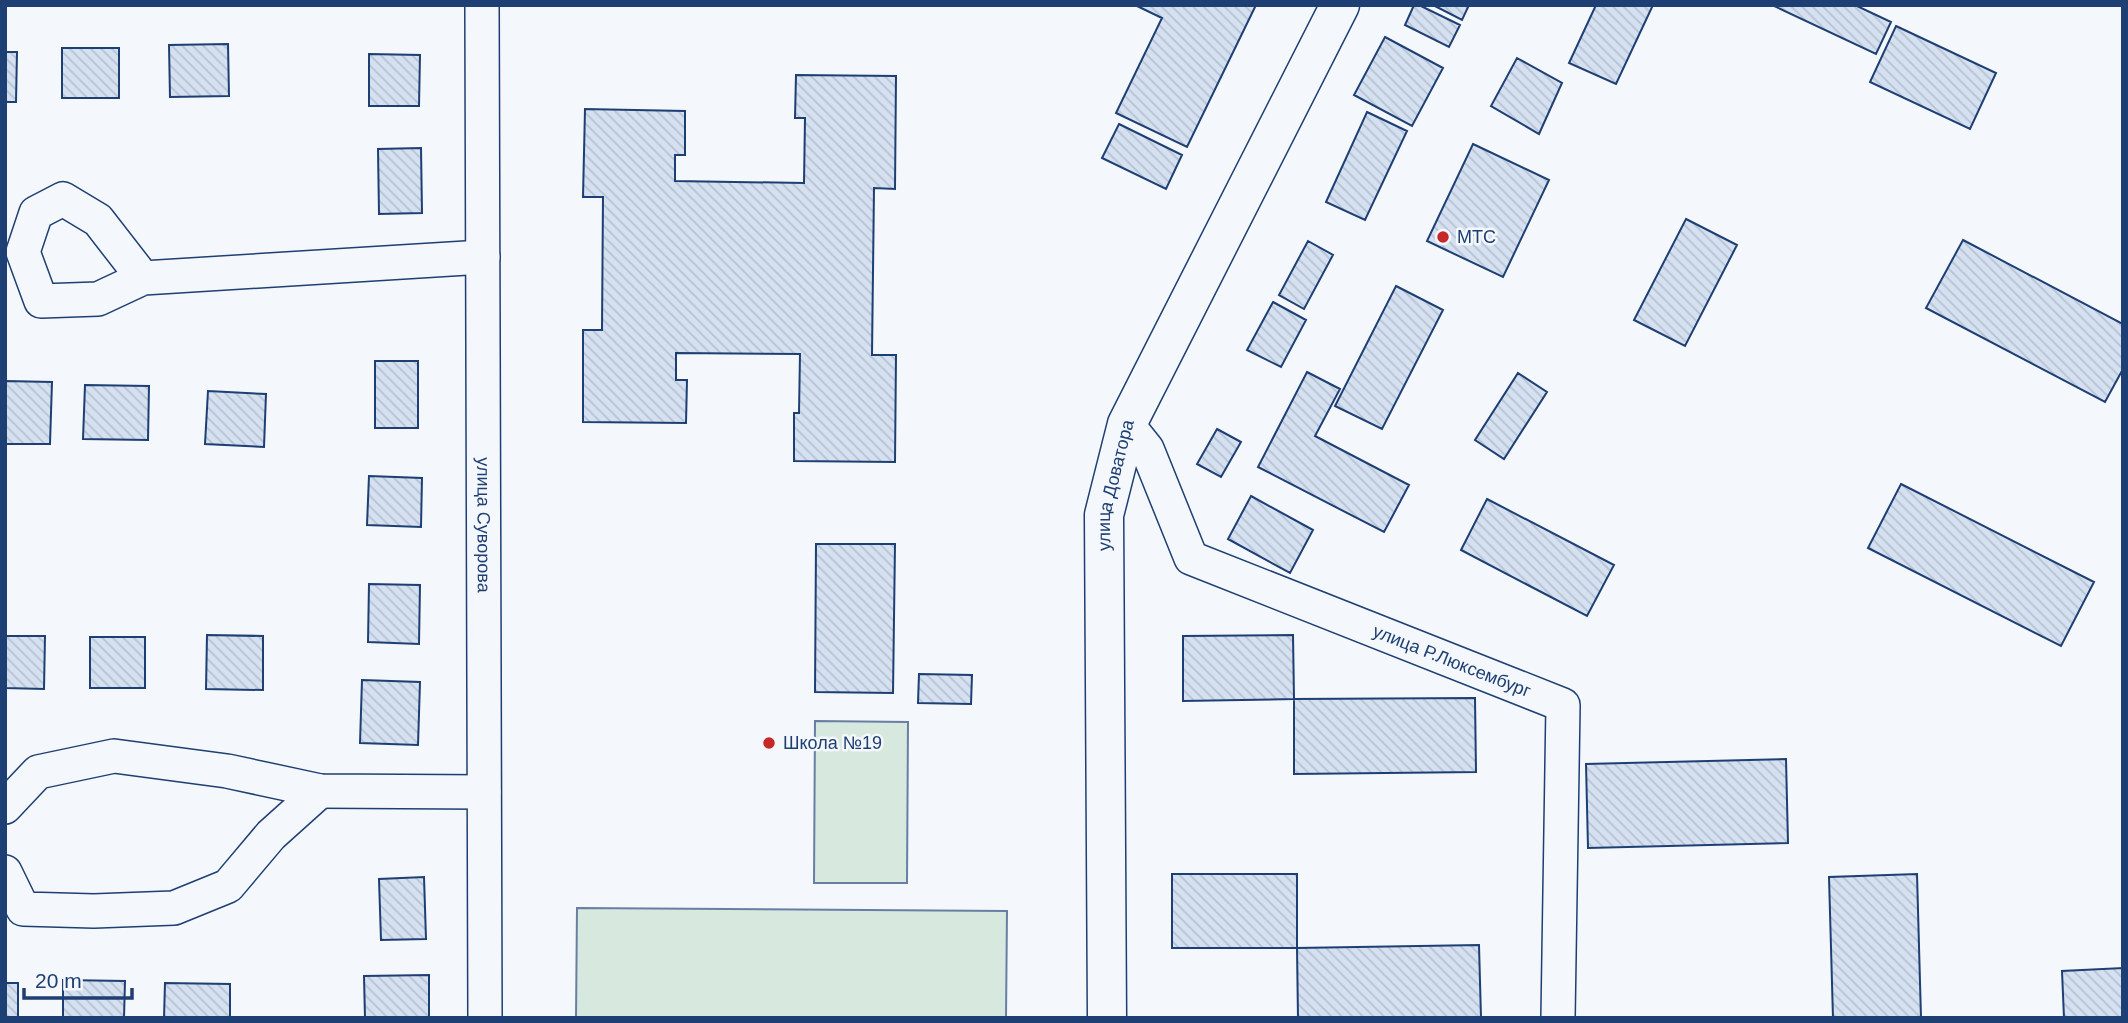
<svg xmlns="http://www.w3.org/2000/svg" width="2128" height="1023" viewBox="0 0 2128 1023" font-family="Helvetica,sans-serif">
	<defs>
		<pattern id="building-back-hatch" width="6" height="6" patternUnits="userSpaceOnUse" patternTransform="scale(1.75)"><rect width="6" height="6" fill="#d5e0f0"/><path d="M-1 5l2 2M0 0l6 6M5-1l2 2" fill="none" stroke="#b6c1d1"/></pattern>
	</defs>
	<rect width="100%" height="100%" fill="#f4f7fb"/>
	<path fill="#d7e8df" stroke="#687fa3" stroke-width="2" d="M 815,721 L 908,722 L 907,883 L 814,883 Z
		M 577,908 L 1007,911 L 1006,1018 L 576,1018 Z"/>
	<path fill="url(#building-back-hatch)" stroke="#1d3f73" stroke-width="2" d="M 1135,5 L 1256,5 L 1187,147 L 1116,113 L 1162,18 Z
		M 1414,5 L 1419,5 L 1460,25 L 1449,47 L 1405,25 Z
		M 1433,5 L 1469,5 L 1462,20 Z
		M 1596,5 L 1653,5 L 1616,84 L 1569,63 Z
		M 1772,5 L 1855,5 L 1891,22 L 1876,54 Z
		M 1896,26 L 1996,73 L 1970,129 L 1870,82 Z
		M 1385,37 L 1443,68 L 1412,126 L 1354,95 Z
		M 228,44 L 229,96 L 170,97 L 169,45 Z
		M 62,48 L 119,48 L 119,98 L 62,98 Z
		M 5,52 L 17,52 L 16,102 L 5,102 Z
		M 369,54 L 420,55 L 419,106 L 369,106 Z
		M 1517,58 L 1562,83 L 1539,134 L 1491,106 Z
		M 796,75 L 896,76 L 895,189 L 874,188 L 872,355 L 896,355 L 895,462 L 794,461 L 794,413 L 799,413 L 800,354 L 676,353 L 676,380 L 687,380 L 686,423 L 583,422 L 583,330 L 602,330 L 603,197 L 583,197 L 585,109 L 685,111 L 685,155 L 675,155 L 675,181 L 804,183 L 805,118 L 795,118 Z
		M 1367,112 L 1407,131 L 1365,220 L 1326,202 Z
		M 1119,124 L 1182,155 L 1166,189 L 1102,158 Z
		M 1473,144 L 1549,180 L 1503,277 L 1427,241 Z
		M 421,148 L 422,213 L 379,214 L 378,149 Z
		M 1686,219 L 1737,245 L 1685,346 L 1634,320 Z
		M 1963,240 L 2123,324 L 2123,369 L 2105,402 L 1926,308 Z
		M 1308,241 L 1333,255 L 1304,309 L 1279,295 Z
		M 1396,286 L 1443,310 L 1382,429 L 1335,406 Z
		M 1273,302 L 1306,320 L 1281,367 L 1247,350 Z
		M 375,361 L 418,361 L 418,428 L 375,428 Z
		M 1307,372 L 1340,389 L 1315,436 L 1409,485 L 1384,532 L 1258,467 Z
		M 1518,373 L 1547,392 L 1504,459 L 1475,440 Z
		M 5,381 L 52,382 L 50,444 L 5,444 Z
		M 85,385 L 149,386 L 148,440 L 83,439 Z
		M 208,391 L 266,394 L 264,447 L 205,444 Z
		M 1217,429 L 1241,442 L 1221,477 L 1197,464 Z
		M 369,476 L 422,478 L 421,527 L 367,525 Z
		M 1901,484 L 2094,582 L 2061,646 L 1868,548 Z
		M 1251,496 L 1313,530 L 1290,573 L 1228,539 Z
		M 1487,499 L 1614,565 L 1587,616 L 1461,550 Z
		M 816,544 L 895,544 L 893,693 L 815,692 Z
		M 369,584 L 420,585 L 419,644 L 368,642 Z
		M 207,635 L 263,636 L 263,690 L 206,689 Z
		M 1293,635 L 1294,699 L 1183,701 L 1183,636 Z
		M 5,636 L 45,636 L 44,689 L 5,688 Z
		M 90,637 L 145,637 L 145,688 L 90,688 Z
		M 919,674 L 972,675 L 971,704 L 918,703 Z
		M 362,680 L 420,682 L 418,745 L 360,743 Z
		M 1475,698 L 1476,772 L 1294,774 L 1294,699 Z
		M 1786,759 L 1788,843 L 1588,848 L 1586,764 Z
		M 1172,874 L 1297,874 L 1297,948 L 1172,948 Z
		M 1917,874 L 1921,1018 L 1833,1018 L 1829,877 Z
		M 424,877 L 426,939 L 381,940 L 379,879 Z
		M 1479,945 L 1481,1018 L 1298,1018 L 1297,948 Z
		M 2123,968 L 2123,1018 L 2064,1018 L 2062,971 Z
		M 429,975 L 429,1018 L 365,1018 L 364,976 Z
		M 63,980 L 125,981 L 124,1018 L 63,1018 Z
		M 5,983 L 18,983 L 18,1018 L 5,1018 Z
		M 165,983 L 230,984 L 230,1018 L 164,1018 Z"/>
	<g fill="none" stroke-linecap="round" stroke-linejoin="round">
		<defs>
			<g id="street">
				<path id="s1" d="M 482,5 L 485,1018"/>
				<path d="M 143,278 L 98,299 L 41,301 L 23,252 L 36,213 L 63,199 L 98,220 L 143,278 L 483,257"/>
				<path id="s2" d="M 1127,424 L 1147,449 L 1191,558 L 1563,705 L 1558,1018"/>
				<path d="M 5,807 L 38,772 L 114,756 L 227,771 L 320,791 L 484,792"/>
				<path d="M 5,872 L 23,909 L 94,911 L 174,908 L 228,886 L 271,835 L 320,791"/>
			</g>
			<g id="secondary">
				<path id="s3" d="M 1107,1018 L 1104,515 L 1127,424 L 1340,5"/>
			</g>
		</defs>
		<use href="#street" stroke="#1d3f73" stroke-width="36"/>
		<use href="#secondary" stroke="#1d3f73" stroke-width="41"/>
		<use href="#street" stroke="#f4f7fb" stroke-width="33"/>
		<use href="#secondary" stroke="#f4f7fb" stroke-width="38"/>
	</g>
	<g fill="#c62828" stroke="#f4f7fb" stroke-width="2.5">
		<circle cx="1443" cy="237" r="7"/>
		<circle cx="769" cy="743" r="7"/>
	</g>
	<g text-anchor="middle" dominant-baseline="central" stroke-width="5" stroke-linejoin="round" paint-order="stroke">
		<g font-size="18" fill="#1d3f73" stroke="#f4f7fb" text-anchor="start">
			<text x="1457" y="237">МТС</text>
			<text x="783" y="743">Школа №19</text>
		</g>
		<g font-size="18" fill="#1d3f73" stroke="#f4f7fb">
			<text stroke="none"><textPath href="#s3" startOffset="534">улица Доватора</textPath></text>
			<text stroke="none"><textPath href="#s1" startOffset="520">улица Суворова</textPath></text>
			<text stroke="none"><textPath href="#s2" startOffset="430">улица Р.Люксембург</textPath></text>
		</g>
	</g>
	<rect width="2128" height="1023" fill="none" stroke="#1d3f73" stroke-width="14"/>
	<path d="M24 988v10h108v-10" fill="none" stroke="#1d3f73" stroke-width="3.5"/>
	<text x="35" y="988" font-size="21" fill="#1d3f73" stroke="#f4f7fb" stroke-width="5" paint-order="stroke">20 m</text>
</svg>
